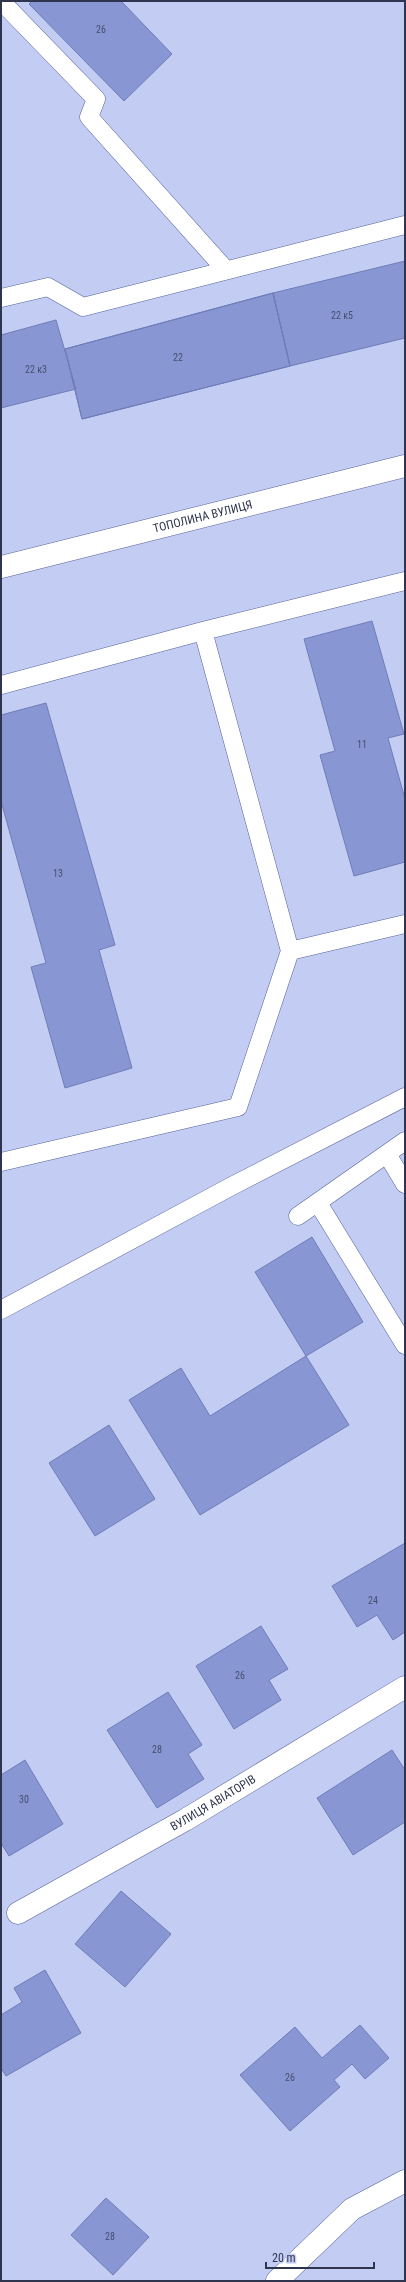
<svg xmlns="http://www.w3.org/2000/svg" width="406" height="2282" viewBox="0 0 406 2282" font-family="'Roboto Condensed',sans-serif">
	<rect width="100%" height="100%" fill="#c3cdf3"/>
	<path fill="#8897d3" stroke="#6f7cb7" d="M 32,1 L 121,1 L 172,54 L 124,101 L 29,4 Z
		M 405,261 L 405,338 L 290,366 L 273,293 Z
		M 273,293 L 290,366 L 82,419 L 65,349 Z
		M 273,293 L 290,366 L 82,419 L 65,349 Z
		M 56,320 L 76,389 L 1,408 L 1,335 Z
		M 372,621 L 404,734 L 388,738 L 405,799 L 405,862 L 354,876 L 320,755 L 335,751 L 304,639 Z
		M 46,703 L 115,945 L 99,950 L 132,1068 L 65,1088 L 31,967 L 46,963 L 1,801 L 1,715 Z
		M 312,1237 L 363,1322 L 306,1356 L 255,1272 Z
		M 306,1356 L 349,1425 L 200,1515 L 129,1400 L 181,1368 L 210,1416 Z
		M 109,1425 L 155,1499 L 95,1536 L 49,1463 Z
		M 405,1543 L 405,1632 L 393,1640 L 377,1615 L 357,1627 L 332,1586 Z
		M 261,1626 L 288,1669 L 269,1680 L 281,1700 L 234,1729 L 196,1666 Z
		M 168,1692 L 202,1745 L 188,1754 L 204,1779 L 157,1808 L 107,1730 Z
		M 392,1750 L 405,1770 L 405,1822 L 353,1855 L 317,1798 Z
		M 25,1760 L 63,1824 L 9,1856 L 1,1843 L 1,1775 Z
		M 121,1891 L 171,1934 L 125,1987 L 75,1944 Z
		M 45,1970 L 81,2033 L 6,2076 L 1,2068 L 1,2015 L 22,2002 L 14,1988 Z
		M 360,2025 L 389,2058 L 365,2079 L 352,2064 L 334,2080 L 340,2087 L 290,2131 L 240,2075 L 295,2027 L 322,2058 Z
		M 106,2198 L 149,2237 L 113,2275 L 71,2235 Z"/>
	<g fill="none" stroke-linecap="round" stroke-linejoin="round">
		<defs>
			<path id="lane" d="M 1,1 L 96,99 L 89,117 L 225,269
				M 1,298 L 48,287 L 83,307 L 405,225
				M 203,631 L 290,951
				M 1,685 L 203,631 L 405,581
				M 387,1154 L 405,1184
				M 1,1162 L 238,1107 L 290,951 L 405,924
				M 318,1203 L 405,1345
				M 298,1216 L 405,1141
				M 1,1310 L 230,1187 L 405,1097"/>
			<g id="street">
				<path id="s1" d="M 1,567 L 405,466"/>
				<path id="s2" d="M 18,1913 L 185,1820 L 405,1687"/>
				<path d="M 277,2281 L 352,2209 L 405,2181"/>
			</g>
		</defs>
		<use href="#lane" stroke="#56629a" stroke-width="19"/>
		<use href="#street" stroke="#56629a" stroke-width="23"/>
		<use href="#lane" stroke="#fff" stroke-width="18"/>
		<use href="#street" stroke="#fff" stroke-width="22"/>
	</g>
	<g text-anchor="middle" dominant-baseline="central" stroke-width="3" stroke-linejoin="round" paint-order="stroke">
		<g font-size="10" fill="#454e6f">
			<text x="101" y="29">26</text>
			<text x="342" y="315">22 к5</text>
			<text x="178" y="357">22</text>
			<text x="36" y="369">22 к3</text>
			<text x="362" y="744">11</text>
			<text x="58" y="873">13</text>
			<text x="373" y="1600">24</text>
			<text x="240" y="1675">26</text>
			<text x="157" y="1749">28</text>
			<text x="24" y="1799">30</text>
			<text x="290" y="2077">26</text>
			<text x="110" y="2236">28</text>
		</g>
		<g font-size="12" fill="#2f354e" stroke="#c3cdf3">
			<text stroke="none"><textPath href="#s1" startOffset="208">ТОПОЛИНА ВУЛИЦЯ</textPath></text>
			<text stroke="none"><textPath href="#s2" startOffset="224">ВУЛИЦЯ АВІАТОРІВ</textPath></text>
		</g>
	</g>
	<rect width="406" height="2282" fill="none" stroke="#2f354e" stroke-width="4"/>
	<path d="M266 2262v6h108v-6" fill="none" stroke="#2f354e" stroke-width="2"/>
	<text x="272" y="2262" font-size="12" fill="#2f354e" stroke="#c3cdf3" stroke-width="3" paint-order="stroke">20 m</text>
</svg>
